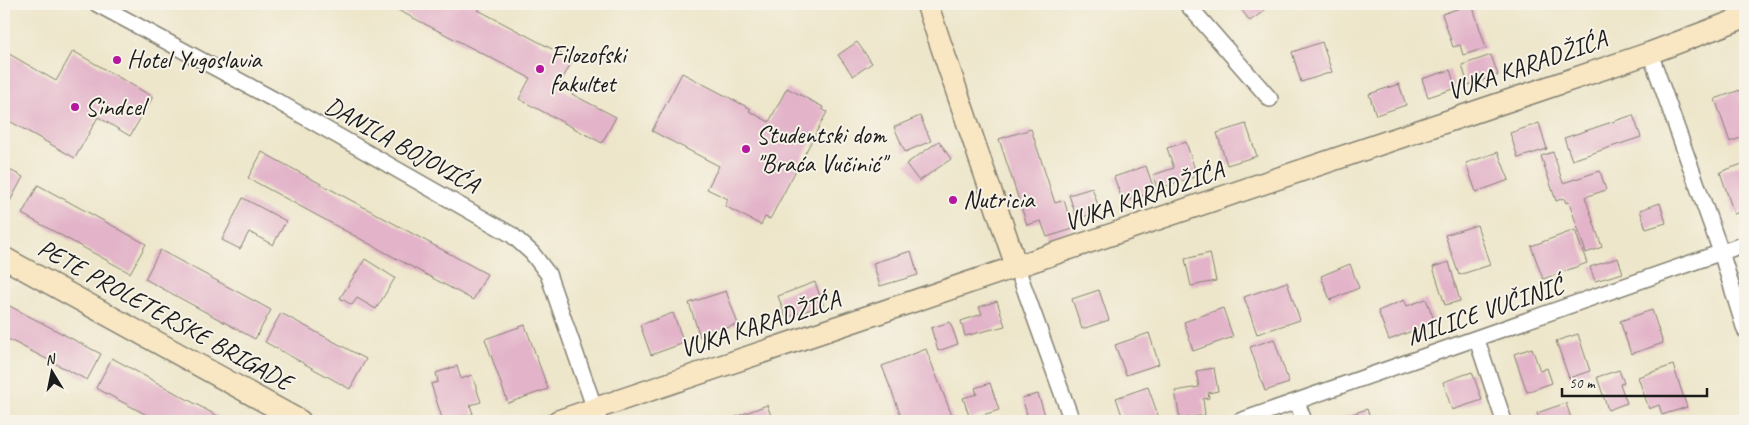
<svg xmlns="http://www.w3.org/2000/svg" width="1749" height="425" viewBox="0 0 1749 425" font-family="Caveat,sans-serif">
	<rect width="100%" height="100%" fill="#f7f3e8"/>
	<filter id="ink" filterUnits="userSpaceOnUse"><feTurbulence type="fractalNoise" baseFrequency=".02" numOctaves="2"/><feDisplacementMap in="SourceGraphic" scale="10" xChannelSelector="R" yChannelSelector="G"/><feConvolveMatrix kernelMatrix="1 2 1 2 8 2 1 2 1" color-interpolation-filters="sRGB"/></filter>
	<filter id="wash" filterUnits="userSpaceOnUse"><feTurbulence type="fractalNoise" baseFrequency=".0096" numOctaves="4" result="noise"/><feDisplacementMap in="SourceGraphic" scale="20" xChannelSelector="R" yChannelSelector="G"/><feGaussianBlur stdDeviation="1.12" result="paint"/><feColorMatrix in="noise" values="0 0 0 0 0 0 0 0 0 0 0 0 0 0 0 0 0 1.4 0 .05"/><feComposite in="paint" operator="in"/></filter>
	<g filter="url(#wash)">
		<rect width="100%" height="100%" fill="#ede6ca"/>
		<g id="blocks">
			<path fill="#e3b4c9" d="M 386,4 L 481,4 L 478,10 L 573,60 L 558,87 L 616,117 L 602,143 L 519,99 L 530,78 Z
				M 1237,4 L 1259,4 L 1264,11 L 1250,21 Z
				M 1472,4 L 1486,48 L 1463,55 L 1460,45 L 1453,47 L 1442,14 Z
				M 857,42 L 872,63 L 853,76 L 838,55 Z
				M 1322,42 L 1332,72 L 1301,82 L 1292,52 Z
				M 4,51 L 56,81 L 73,51 L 153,97 L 130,136 L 98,117 L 75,158 L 4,118 Z
				M 1491,55 L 1498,75 L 1468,85 L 1462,65 Z
				M 1450,70 L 1456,88 L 1428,97 L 1422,79 Z
				M 682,73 L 751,109 L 749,111 L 769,122 L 787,88 L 823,107 L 822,109 L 827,112 L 770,219 L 765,217 L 761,225 L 725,206 L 728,199 L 707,189 L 719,166 L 652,131 Z
				M 1399,84 L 1406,105 L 1376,115 L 1369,94 Z
				M 1740,90 L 1745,104 L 1745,136 L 1730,142 L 1715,99 Z
				M 1633,115 L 1641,137 L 1572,160 L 1564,138 Z
				M 920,116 L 931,141 L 905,152 L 894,127 Z
				M 1539,123 L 1547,149 L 1518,158 L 1510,133 Z
				M 1246,124 L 1257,156 L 1227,165 L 1217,133 Z
				M 1031,129 L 1055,203 L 1064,200 L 1073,229 L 1047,237 L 1041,221 L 1027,225 L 999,139 Z
				M 939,141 L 951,159 L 919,181 L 906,164 Z
				M 1186,142 L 1197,176 L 1157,189 L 1153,175 L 1174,168 L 1167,148 Z
				M 262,152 L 487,274 L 473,300 L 248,178 Z
				M 1498,152 L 1509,180 L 1476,192 L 1466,163 Z
				M 1553,152 L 1563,183 L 1600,171 L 1606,190 L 1585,197 L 1602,247 L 1586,253 L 1569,202 L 1566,203 L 1564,198 L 1556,201 L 1541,156 Z
				M 1745,163 L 1745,210 L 1734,214 L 1720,172 Z
				M 1146,166 L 1155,192 L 1123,202 L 1114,177 Z
				M 4,167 L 23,177 L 7,207 L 4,206 Z
				M 38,185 L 146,244 L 130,273 L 22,214 Z
				M 1092,188 L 1100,211 L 1077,219 L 1069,195 Z
				M 243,198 L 286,221 L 273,245 L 249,232 L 240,249 L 222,240 Z
				M 1660,203 L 1666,223 L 1646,229 L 1640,210 Z
				M 1477,225 L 1490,265 L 1459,275 L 1445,235 Z
				M 1575,230 L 1587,263 L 1543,279 L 1531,246 Z
				M 160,250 L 271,310 L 255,339 L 145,279 Z
				M 911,251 L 918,275 L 880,286 L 873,263 Z
				M 1210,253 L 1216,281 L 1191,286 L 1185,259 Z
				M 1618,258 L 1623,273 L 1595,281 L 1590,267 Z
				M 365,259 L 395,278 L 376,309 L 357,298 L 352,305 L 340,298 Z
				M 1449,262 L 1460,301 L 1445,305 L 1433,267 Z
				M 1350,264 L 1359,288 L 1330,300 L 1321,276 Z
				M 815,282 L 823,305 L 786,318 L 778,296 Z
				M 1287,282 L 1300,320 L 1257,334 L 1244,297 Z
				M 1099,290 L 1109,320 L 1082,329 L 1072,299 Z
				M 726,291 L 738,324 L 700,337 L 689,303 Z
				M 1426,299 L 1435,322 L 1389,340 L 1378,311 L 1404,300 L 1407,306 Z
				M 997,301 L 1005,326 L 965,336 L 961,321 L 982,314 L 979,307 Z
				M 4,303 L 101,354 L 87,380 L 4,337 Z
				M 1223,308 L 1233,337 L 1193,351 L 1184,322 Z
				M 1652,310 L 1663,343 L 1631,354 L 1620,321 Z
				M 281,313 L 366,359 L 350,389 L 265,342 Z
				M 673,313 L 684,343 L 651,355 L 640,325 Z
				M 950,322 L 958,344 L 938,351 L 931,328 Z
				M 525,325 L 548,389 L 508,403 L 485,339 Z
				M 1149,333 L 1159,364 L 1126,375 L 1115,345 Z
				M 1578,334 L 1590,371 L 1569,378 L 1556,341 Z
				M 1274,339 L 1289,383 L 1265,391 L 1250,347 Z
				M 1532,348 L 1540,371 L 1547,368 L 1552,383 L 1527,392 L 1514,354 Z
				M 926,349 L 954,421 L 903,421 L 882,366 Z
				M 112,358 L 223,419 L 222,421 L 158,421 L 96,388 Z
				M 1673,365 L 1687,407 L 1662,415 L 1659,405 L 1649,409 L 1638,377 Z
				M 457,366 L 461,379 L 472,375 L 481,402 L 470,405 L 473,414 L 443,421 L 431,384 L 438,382 L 436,373 Z
				M 1214,368 L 1218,391 L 1208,393 L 1209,398 L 1203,399 L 1205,415 L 1180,419 L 1175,391 L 1199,387 L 1196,371 Z
				M 1619,370 L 1624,383 L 1620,384 L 1627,403 L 1608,410 L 1597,377 Z
				M 1472,372 L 1482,400 L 1452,410 L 1443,382 Z
				M 990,383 L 999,410 L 970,419 L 963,398 L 977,394 L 975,388 Z
				M 1148,387 L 1159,418 L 1150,421 L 1124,421 L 1116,398 Z
				M 1038,394 L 1047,421 L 1029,421 L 1022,398 Z
				M 1566,403 L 1572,421 L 1540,421 L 1537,413 Z
				M 767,405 L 773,421 L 725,421 Z
				M 1367,409 L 1371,421 L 1332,421 Z"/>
		</g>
	</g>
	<g filter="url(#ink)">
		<use href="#blocks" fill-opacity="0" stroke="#848173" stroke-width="1"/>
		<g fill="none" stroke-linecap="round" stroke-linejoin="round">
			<defs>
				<path id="street" d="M 97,4 L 273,99 L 512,235 L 532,253 L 548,274 L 599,421
					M 1187,4 L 1270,99
					M 1650,53 L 1721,252 L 1745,330
					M 1017,268 L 1072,421
					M 1477,340 L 1504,421
					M 1297,402 L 1304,421
					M 1240,421 L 1745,244"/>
				<path id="secondary" d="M 927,4 L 1017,268
					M 4,258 L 300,421
					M 558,421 L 1650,53 L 1745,17"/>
			</defs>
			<use href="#street" stroke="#848173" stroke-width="18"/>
			<use href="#secondary" stroke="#848173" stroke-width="24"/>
			<use href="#street" stroke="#fff" stroke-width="15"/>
			<use href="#secondary" stroke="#f9e7c3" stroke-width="21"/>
		</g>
	</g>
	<g fill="#b5179e" stroke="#f7f3e8" stroke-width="2">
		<circle cx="117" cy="60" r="5"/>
		<circle cx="540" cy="69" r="5"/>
		<circle cx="75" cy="107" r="5"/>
		<circle cx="746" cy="149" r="5"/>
		<circle cx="953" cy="200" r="5"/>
	</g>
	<g text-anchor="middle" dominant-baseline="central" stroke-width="4" stroke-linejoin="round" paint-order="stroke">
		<g font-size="25" fill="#1c1c1c" stroke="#f7f3e8" text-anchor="start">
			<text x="550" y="55">Filozofski<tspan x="550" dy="29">fakultet</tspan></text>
			<text x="127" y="60">Hotel Yugoslavia</text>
			<text x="85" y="107">Sindcel</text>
			<text x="756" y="135">Studentski dom<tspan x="756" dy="29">"Braća Vučinić"</tspan></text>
			<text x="963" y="200">Nutricia</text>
		</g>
		<g font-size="25" fill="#1c1c1c" stroke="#f7f3e8">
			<text transform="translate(1527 65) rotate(-19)">VUKA KARADŽIĆA</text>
			<text transform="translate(402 145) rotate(29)">DANILA BOJOVIĆA</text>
			<text transform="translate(1144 196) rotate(-19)">VUKA KARADŽIĆA</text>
			<text transform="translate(1485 311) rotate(-19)">MILICE VUČINIĆ</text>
			<text transform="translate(165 315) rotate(29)">PETE PROLETERSKE BRIGADE</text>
			<text transform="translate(760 324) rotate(-18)">VUKA KARADŽIĆA</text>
		</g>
	</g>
	<rect width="1749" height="425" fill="none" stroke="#f7f3e8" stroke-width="20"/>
	<g transform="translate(52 372) rotate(350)" stroke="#f7f3e8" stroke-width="4" paint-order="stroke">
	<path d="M0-4L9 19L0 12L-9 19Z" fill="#1c1c1c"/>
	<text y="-8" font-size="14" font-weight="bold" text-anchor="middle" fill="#1c1c1c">N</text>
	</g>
	<path d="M1562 388v8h145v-8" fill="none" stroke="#1c1c1c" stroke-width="2.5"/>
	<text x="1569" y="388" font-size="15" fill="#1c1c1c" stroke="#f7f3e8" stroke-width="4" paint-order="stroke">50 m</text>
</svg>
